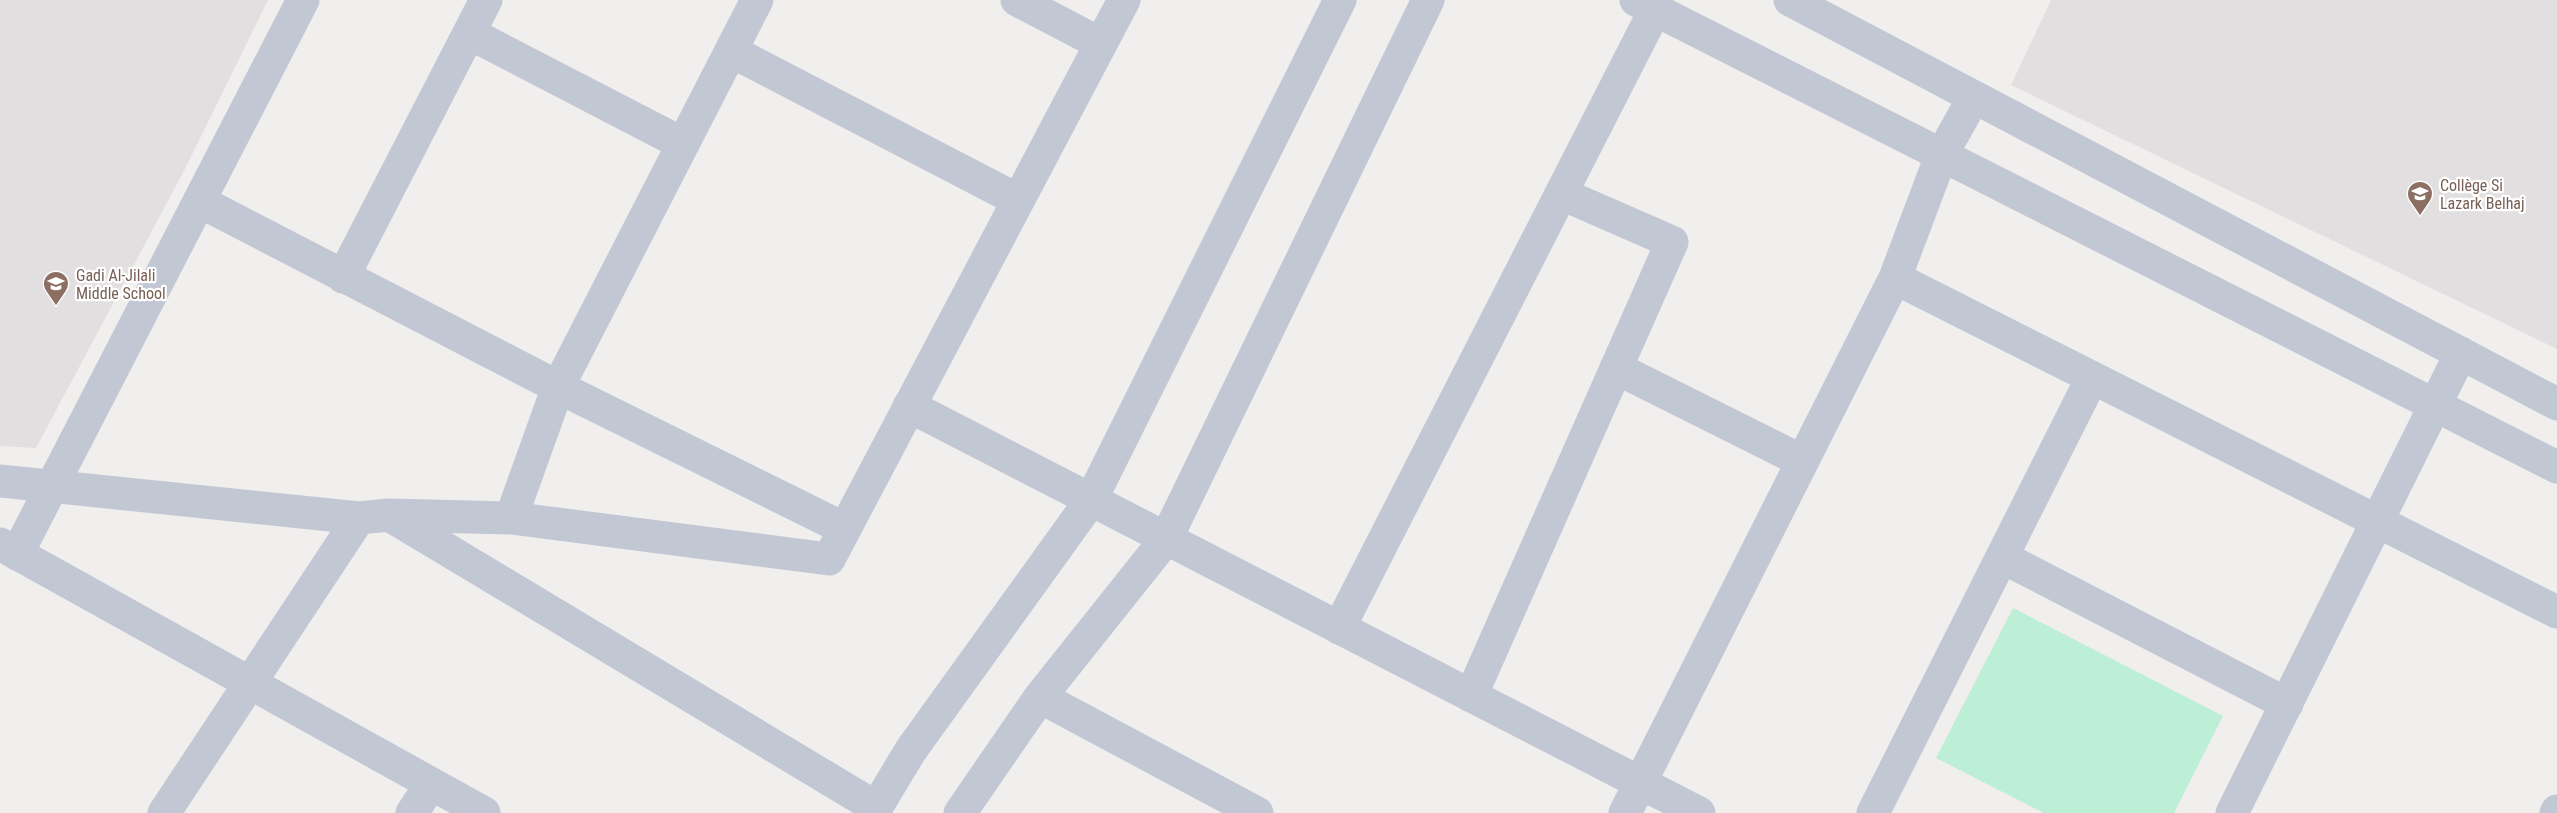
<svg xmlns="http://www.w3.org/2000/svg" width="2557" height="813" viewBox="0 0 2557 813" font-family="'Roboto Condensed',sans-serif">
	<rect width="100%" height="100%" fill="#f1eeee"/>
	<path fill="#e2dfe0" d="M 0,0 L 268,0 L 186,167 L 36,448 L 0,446 Z
		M 2051,0 L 2557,0 L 2557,349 L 2011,85 Z"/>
	<path fill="#bdeed6" d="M 2013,608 L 2223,716 L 2174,813 L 2044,813 L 1936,758 Z"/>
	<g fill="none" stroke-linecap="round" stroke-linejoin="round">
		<path stroke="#c2c8d3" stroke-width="33" d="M 1017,0 L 1101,44
			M 1636,0 L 2557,467
			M 1790,0 L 2557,404
			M 469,33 L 683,144
			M 731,51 L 1018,200
			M 199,201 L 558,387 L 845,529
			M 343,277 L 486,0
			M 1895,278 L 2557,612
			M 1616,368 L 1802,461
			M 909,406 L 1699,813
			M 0,481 L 359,518 L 389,515 L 511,518 L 829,559 L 1124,0
			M 391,516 L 877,808
			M 511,518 L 558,387 L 757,0
			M 0,544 L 484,813
			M 17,554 L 303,0
			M 2002,557 L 2287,704
			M 1339,628 L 1655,10
			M 1471,696 L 1672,242 L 1562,194
			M 1040,697 L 1257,813
			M 164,813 L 359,518
			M 412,813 L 431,784
			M 873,813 L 911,750 L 1091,500 L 1340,0
			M 960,813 L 1040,697 L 1166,539 L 1428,0
			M 1625,813 L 1895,278 L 1941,156 L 1974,97
			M 1873,813 L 2092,378
			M 2232,813 L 2461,353
			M 2556,813 L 2557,811"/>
	</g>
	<defs>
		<symbol id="school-pin" viewBox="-11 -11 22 30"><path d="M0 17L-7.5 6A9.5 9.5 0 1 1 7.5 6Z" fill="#8d6e63" stroke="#fff"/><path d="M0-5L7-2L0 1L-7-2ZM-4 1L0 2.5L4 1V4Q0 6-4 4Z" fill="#fff"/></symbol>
	</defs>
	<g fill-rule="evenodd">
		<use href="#school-pin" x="2405" y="179" width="30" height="40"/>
		<use href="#school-pin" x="41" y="269" width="30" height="40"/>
	</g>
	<g text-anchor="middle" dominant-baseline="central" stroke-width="4.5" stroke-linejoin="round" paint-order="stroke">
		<g font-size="16" fill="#785e54" stroke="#fff" text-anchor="start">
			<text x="2440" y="185">Collège Si<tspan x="2440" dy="18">Lazark Belhaj</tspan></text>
			<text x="76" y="275">Gadi Al-Jilali<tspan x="76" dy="18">Middle School</tspan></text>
		</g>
	</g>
</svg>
